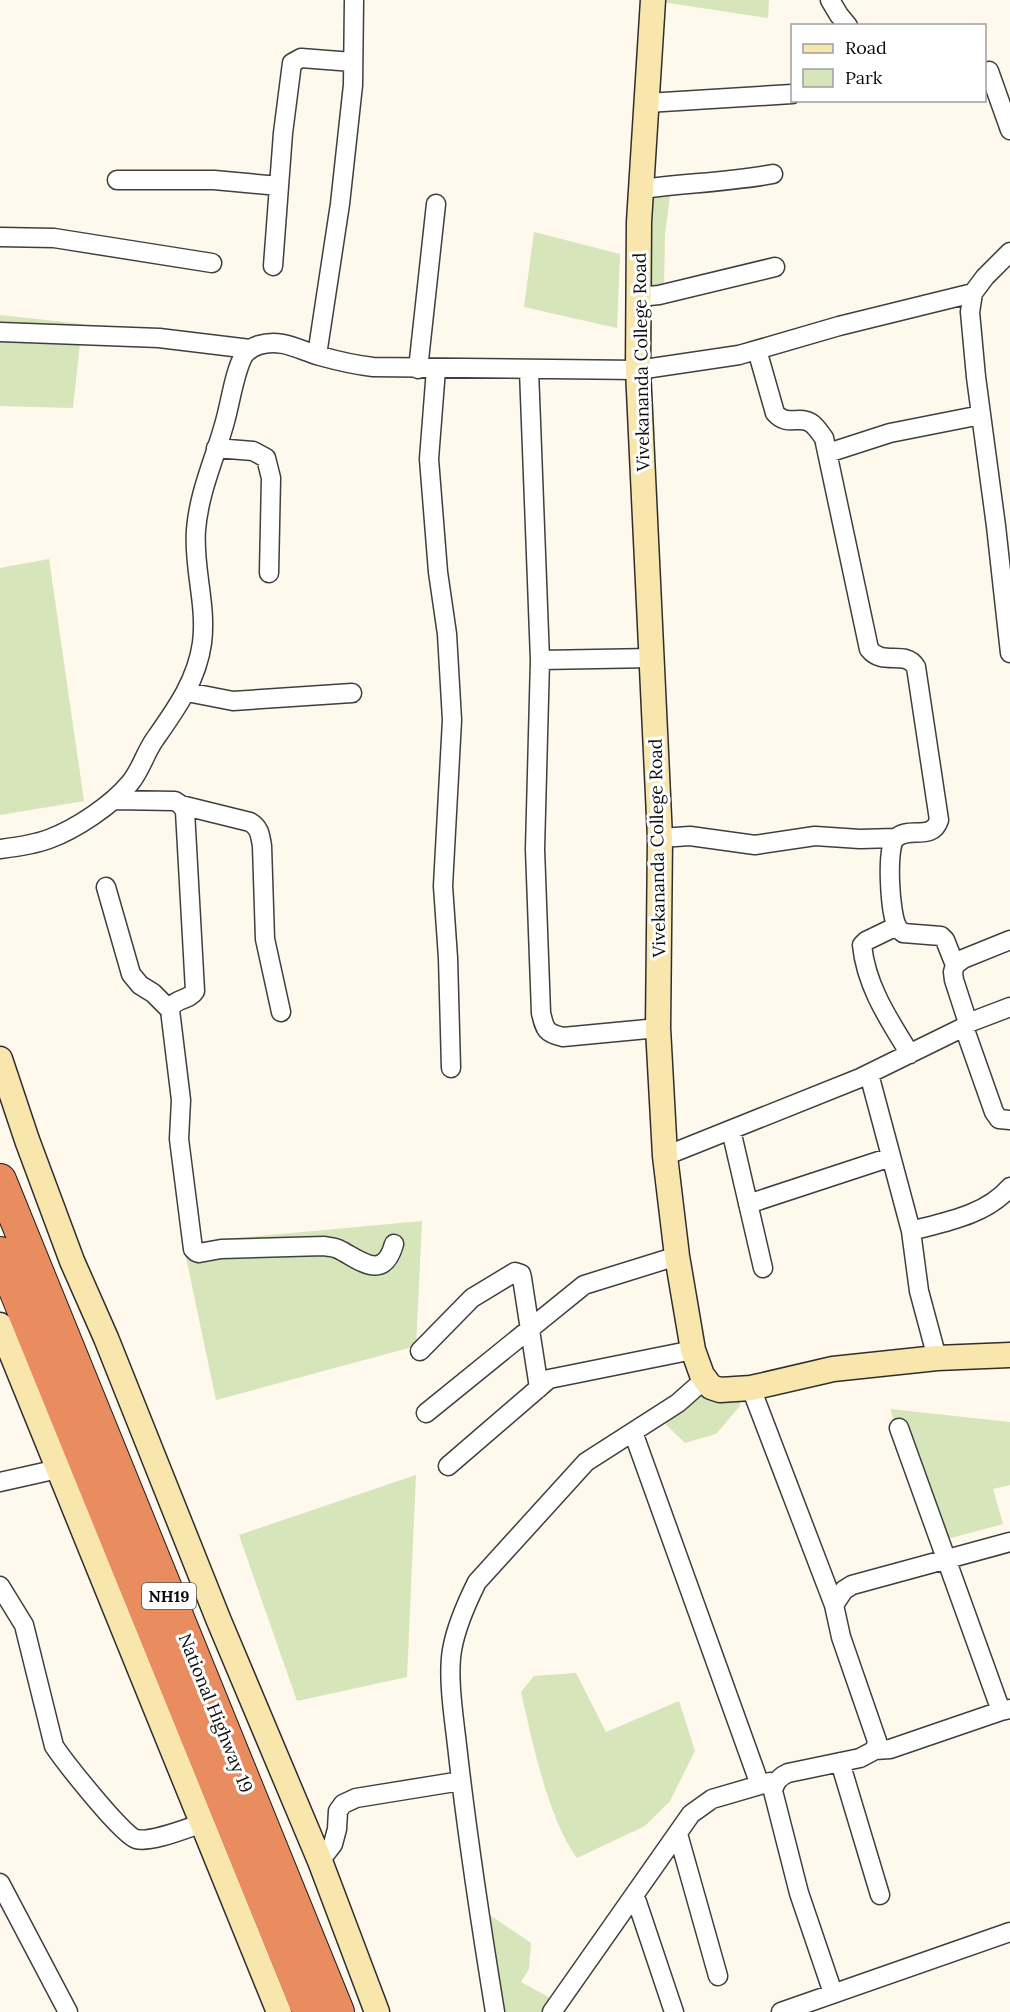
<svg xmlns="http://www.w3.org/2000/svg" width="1010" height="2012" viewBox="0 0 1010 2012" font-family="Lora,serif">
	<rect width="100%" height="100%" fill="#fef8ed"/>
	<path fill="#d6e5ba" d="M 662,0 L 769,0 L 768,18 L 662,2 Z
		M 672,180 L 665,234 L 664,287 L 644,290 L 647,181 Z
		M 534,232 L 620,254 L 617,328 L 524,307 Z
		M 0,315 L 82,324 L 73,408 L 0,406 Z
		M 49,559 L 84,801 L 0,815 L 0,568 Z
		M 422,1221 L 416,1346 L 216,1400 L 183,1243 Z
		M 742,1377 L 740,1406 L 716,1434 L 685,1443 L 655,1414 Z
		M 890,1409 L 1010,1422 L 1010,1485 L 993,1489 L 1003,1524 L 936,1542 Z
		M 416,1475 L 407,1677 L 297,1701 L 239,1535 Z
		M 576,1673 L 606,1732 L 679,1701 L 695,1751 L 670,1801 L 645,1826 L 577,1858 C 548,1819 532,1740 521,1692 L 534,1676 Z
		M 478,1907 L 531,1943 L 529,1969 L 521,1982 L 552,1999 L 542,2012 L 495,2012 Z"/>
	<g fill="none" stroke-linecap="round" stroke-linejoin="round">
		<defs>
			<path id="street" d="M 830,0 L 839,15 L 848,26
				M 989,71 L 1010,130
				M 647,103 L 792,94
				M 117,180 L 214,180 L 279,186
				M 642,189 C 686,183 729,182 773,174
				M 0,237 L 54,238 L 212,263
				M 273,266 L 283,133 L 292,63 L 301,58 L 353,62
				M 973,293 L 970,312 L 976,377 L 996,526 L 1010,653
				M 639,297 L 659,295 L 775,267
				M 0,332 L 159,338 L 250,349
				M 757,350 L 775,413 C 787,427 799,415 811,423 C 816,426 820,433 824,438 L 869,649 C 883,667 905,649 916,667 L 939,820 C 932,842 908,825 895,839 C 886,849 890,914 897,926 C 898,929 901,931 903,933 L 941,936 L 945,940 L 955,965
				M 317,355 L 340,204 L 353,85 L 354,0
				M 418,369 L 436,204
				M 436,369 L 429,459 L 438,572 L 447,634 L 452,720 L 443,886 L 448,958 L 451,1068
				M 529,370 L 540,660 L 535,849 L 541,1013 C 545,1030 546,1033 563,1037 L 658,1028
				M 216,448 L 253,451 L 266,458 L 271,478 L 269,573
				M 828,453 L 890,433 L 981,415
				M 540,660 L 653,658
				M 187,692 L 233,701 L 352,693
				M 113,800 L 175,801 L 181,805 L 185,811 L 195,991 C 189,1001 173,998 170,1010 L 181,1100 L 179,1139 L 193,1249 L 196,1252 L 199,1253 L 221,1249 L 324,1246 C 328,1247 334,1247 338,1249 C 359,1259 383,1283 394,1244
				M 181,805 L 250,822 C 260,828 260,835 262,846 L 265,939 L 281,1012
				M 660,838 L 690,836 L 755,845 L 815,836 L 860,839 L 896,838
				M 0,849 C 16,847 33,845 49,839 C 76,829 112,805 130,783 C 141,770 145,753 155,739 C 176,709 197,680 202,643 C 207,604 193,568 196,530 C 199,492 214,461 224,425 C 230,406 234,372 244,355 C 248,350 253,347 259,345 C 281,338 299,350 320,356 C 338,361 355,365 373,367 L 638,370 L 739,355 L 839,326 L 973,293 L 985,277 L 1010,252
				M 106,887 L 131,974 L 140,985 L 153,993 L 170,1010
				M 897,926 L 866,941 L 862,945 C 866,986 889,1020 910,1054
				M 968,1023 L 954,980 L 953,972 L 955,965 L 963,959 L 1010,940
				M 964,1027 L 994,1112 L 999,1119 L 1010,1120
				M 869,1074 L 911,1231
				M 731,1130 L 763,1268
				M 665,1156 L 860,1078 L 964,1027 L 968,1023 L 1010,1007
				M 748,1204 L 891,1157
				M 420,1351 L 472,1298 L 515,1272 L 521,1274 L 522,1278 L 539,1388
				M 937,1358 L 919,1291 L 911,1231 C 945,1222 986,1215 1010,1187
				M 751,1388 L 834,1605
				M 426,1413 L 584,1285 L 677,1256
				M 899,1428 L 1001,1711 L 1010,1709
				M 633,1432 L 760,1785
				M 448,1466 L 549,1379 L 693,1350
				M 0,1482 L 49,1471
				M 0,1586 L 24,1625 L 54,1746 C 64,1761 123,1836 136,1839 C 152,1843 187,1828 203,1823
				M 875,1750 L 877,1741 L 841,1637 L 834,1605 L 844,1590 L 852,1585 L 1010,1542
				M 840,1762 L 880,1895
				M 678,1834 L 718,1976
				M 320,1861 L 333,1844 L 337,1829 L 338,1811 L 343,1804 L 356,1798 L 461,1781
				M 0,1883 L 68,2012
				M 635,1896 L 674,2012
				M 833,1993 L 799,1893 L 773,1791 C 775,1782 779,1777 788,1773 L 860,1758 L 875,1750 L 890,1749 L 1001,1711
				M 495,2012 C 481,1926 468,1841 458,1754 C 455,1724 447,1680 452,1650 C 456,1627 467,1602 477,1582 L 586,1462 L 678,1403 L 705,1379
				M 552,2012 L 691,1814 L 712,1799 L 770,1782
				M 781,2012 L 1010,1932"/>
			<path id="secondary" d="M 653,0 L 639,222 L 638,370 L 660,838 L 658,1028 L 665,1156 L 677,1256 L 693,1350 L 702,1375 L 711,1387 L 720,1390 L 751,1388 L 833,1369 L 937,1358 L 1010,1355
				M 0,1059 L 27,1140 L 72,1261 L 106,1338 L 219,1621 L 320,1861 L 377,2012
				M 0,1325 L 279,2012"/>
			<path id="highway" d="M 0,1180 L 338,2012
				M 0,1253 L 309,2012"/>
		</defs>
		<use href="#street" stroke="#3f3f3f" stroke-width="21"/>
		<use href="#secondary" stroke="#2e2e2e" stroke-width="27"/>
		<use href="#highway" stroke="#1d1d1d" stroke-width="34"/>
		<use href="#street" stroke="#fff" stroke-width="18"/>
		<use href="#secondary" stroke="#f8e6ad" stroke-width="24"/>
		<use href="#highway" stroke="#e98d60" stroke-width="32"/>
	</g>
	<g text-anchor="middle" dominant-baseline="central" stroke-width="6" stroke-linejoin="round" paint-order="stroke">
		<rect fill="#fff" stroke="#555" stroke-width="1.5" x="142" y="1583" width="54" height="26" rx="4.5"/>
		<g font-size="16" font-weight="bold" fill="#0c0c0c">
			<text x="169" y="1596">NH19</text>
		</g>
		<g font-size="18" fill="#0c0c0c" stroke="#fff">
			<text transform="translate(641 362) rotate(-91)">Vivekananda College Road</text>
			<text transform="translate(657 848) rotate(-91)">Vivekananda College Road</text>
			<text transform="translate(216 1713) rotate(68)">National Highway 19</text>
		</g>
	</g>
	<rect x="791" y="24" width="195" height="78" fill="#ffffff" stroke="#9e9e9e" stroke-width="1.5"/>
	<rect x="803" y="44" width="30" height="9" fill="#f8e6ad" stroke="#9e9e9e" stroke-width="1.5"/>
	<text x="845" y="54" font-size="18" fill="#0c0c0c">Road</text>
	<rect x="803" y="69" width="30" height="18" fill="#d6e5ba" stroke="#9e9e9e" stroke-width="1.5"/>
	<text x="845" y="84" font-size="18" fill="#0c0c0c">Park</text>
</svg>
